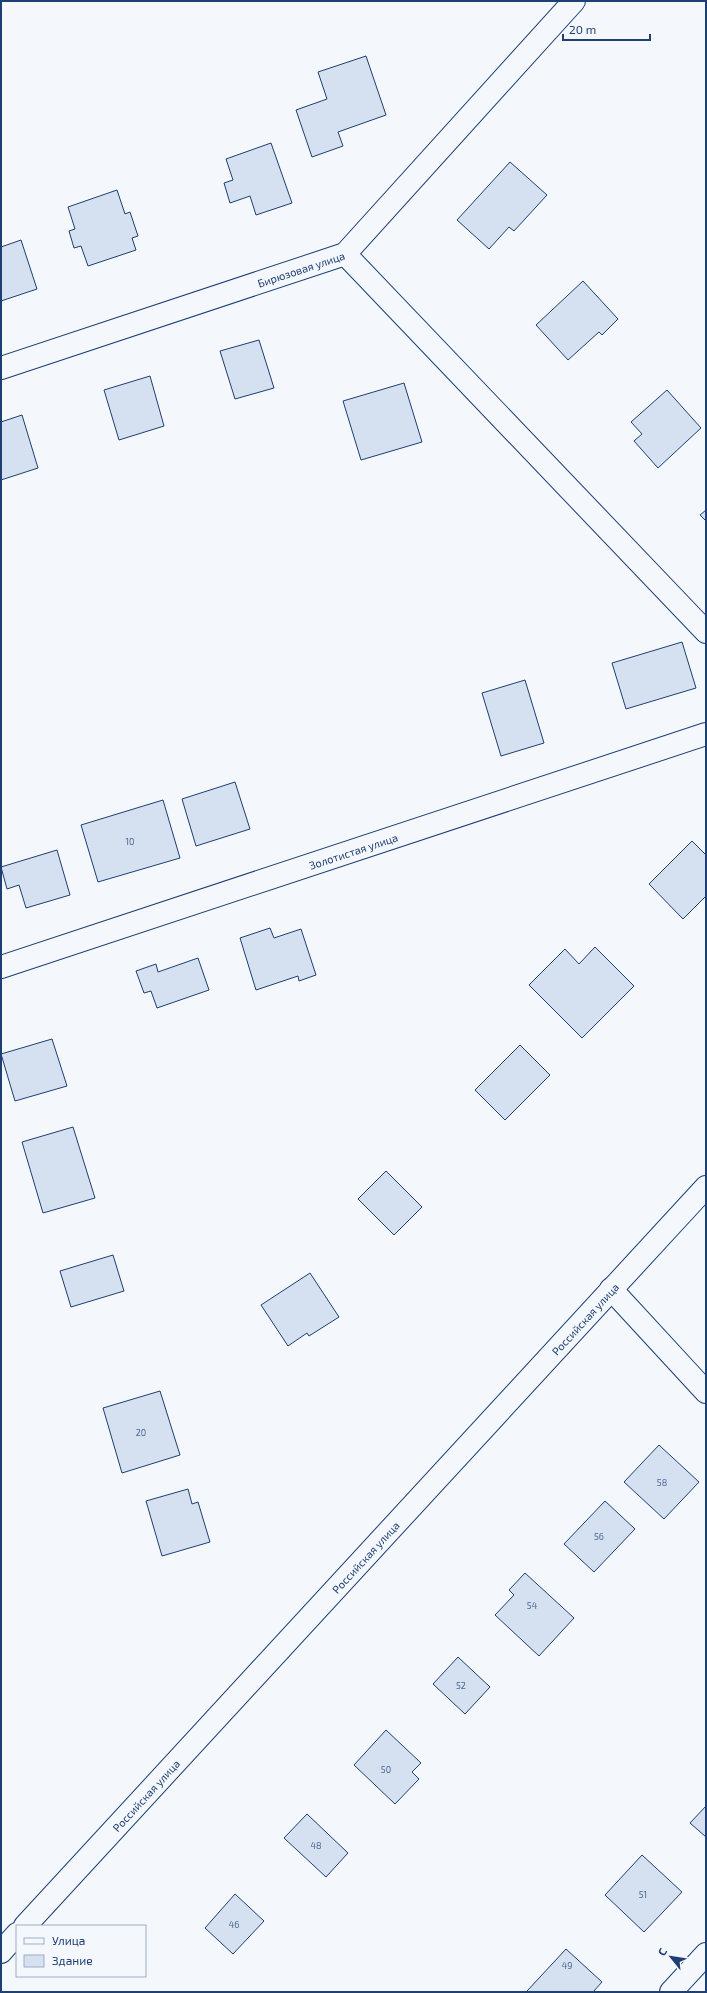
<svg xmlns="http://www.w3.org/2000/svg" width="707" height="1993" viewBox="0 0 707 1993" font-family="'Exo 2',sans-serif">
	<rect width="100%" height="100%" fill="#f4f7fb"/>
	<path fill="#d5e0f0" stroke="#1d3f73" d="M 366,56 L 386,115 L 338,132 L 343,146 L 312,157 L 296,110 L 327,99 L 318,72 Z
		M 271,143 L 292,203 L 256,215 L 250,196 L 230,203 L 224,183 L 233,180 L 226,159 Z
		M 510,162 L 547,195 L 514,231 L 509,227 L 489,249 L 457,220 Z
		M 117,190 L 125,214 L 130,212 L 138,236 L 132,238 L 136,250 L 88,266 L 81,246 L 74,248 L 69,231 L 75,229 L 68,207 Z
		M 21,240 L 37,289 L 1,301 L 1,247 Z
		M 583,281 L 618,319 L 602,335 L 599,332 L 568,360 L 536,325 Z
		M 259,340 L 274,388 L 235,399 L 220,351 Z
		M 150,376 L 164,426 L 119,440 L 104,390 Z
		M 404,383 L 422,442 L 361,460 L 343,401 Z
		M 667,390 L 701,428 L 658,468 L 634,441 L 642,434 L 631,422 Z
		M 22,415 L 38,468 L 1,480 L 1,422 Z
		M 706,510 L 706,521 L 700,515 Z
		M 682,642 L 696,688 L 626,709 L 612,663 Z
		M 525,680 L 544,743 L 501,756 L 482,693 Z
		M 235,782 L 250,829 L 196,846 L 182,799 Z
		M 163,800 L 180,858 L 98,882 L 81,825 Z
		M 692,841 L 706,855 L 706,896 L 683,919 L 649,884 Z
		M 57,850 L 70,895 L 26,908 L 19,885 L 7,889 L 1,867 Z
		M 270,928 L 274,938 L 301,929 L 316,975 L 299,981 L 298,976 L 256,990 L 240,938 Z
		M 595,947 L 634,986 L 582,1038 L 529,985 L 565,949 L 579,964 Z
		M 198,958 L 209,990 L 157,1008 L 151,991 L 144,993 L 136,971 L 156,964 L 158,972 Z
		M 52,1039 L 67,1086 L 15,1101 L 1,1054 Z
		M 520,1045 L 550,1075 L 505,1120 L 475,1090 Z
		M 73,1127 L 95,1198 L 43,1213 L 22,1142 Z
		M 386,1171 L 422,1207 L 394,1235 L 358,1199 Z
		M 113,1255 L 124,1291 L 71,1307 L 60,1271 Z
		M 310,1273 L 339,1317 L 309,1336 L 307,1333 L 288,1346 L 261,1305 Z
		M 160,1391 L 180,1455 L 122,1473 L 103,1408 Z
		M 659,1445 L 699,1482 L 664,1519 L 624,1482 Z
		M 188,1489 L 192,1504 L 198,1502 L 210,1542 L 162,1556 L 146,1501 Z
		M 605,1501 L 635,1529 L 594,1572 L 564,1544 Z
		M 525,1573 L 574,1618 L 539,1656 L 495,1615 L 514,1595 L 509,1590 Z
		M 458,1657 L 490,1687 L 465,1714 L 433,1684 Z
		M 386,1730 L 421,1763 L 412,1772 L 419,1779 L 395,1804 L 354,1765 Z
		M 706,1806 L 706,1837 L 690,1823 Z
		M 307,1814 L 348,1853 L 326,1877 L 284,1838 Z
		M 642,1855 L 682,1892 L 644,1932 L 605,1895 Z
		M 235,1894 L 264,1921 L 233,1954 L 205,1928 Z
		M 566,1949 L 602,1982 L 593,1992 L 529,1992 L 527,1991 Z"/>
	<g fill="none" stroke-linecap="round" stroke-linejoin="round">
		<defs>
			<g id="minor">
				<path d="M 345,254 L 706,632"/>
				<path id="s1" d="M 1,368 L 345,254 L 574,1"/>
				<path id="s2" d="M 1,967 L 706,734"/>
				<path d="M 611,1289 L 706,1392"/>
				<path d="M 671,1992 L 706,1954"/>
			</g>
			<g id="major">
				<path id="s3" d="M 25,1926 L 706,1187"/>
				<path d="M 1,1952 L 17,1934"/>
			</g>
		</defs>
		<use href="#minor" stroke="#1d3f73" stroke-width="24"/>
		<use href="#major" stroke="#1d3f73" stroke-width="24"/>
		<use href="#minor" stroke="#f4f7fb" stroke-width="22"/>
		<use href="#major" stroke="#f4f7fb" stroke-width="22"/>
	</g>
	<g text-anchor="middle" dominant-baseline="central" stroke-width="3" stroke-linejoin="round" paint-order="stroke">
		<g font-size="9" fill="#4b6792">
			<text x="130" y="841">10</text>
			<text x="141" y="1432">20</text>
			<text x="662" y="1482">58</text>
			<text x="599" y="1536">56</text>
			<text x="532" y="1605">54</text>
			<text x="461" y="1685">52</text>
			<text x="386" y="1769">50</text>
			<text x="316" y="1845">48</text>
			<text x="643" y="1894">51</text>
			<text x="234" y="1924">46</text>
			<text x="567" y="1965">49</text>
		</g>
		<g font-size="11" fill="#1d3f73" stroke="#f4f7fb">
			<text stroke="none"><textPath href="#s1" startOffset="316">Бирюзовая улица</textPath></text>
			<text stroke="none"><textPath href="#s2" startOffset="371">Золотистая улица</textPath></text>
			<text stroke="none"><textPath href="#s3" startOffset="826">Российская улица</textPath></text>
			<text stroke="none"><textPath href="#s3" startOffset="502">Российская улица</textPath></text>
			<text stroke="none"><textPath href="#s3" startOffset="178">Российская улица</textPath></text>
		</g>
	</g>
	<rect width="707" height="1993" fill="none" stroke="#1d3f73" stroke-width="4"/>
	<rect x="16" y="1925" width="130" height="52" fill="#f4f7fb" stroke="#9eadc5"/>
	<rect x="24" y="1938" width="20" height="6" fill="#f4f7fb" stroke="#9eadc5"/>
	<text x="52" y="1945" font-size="12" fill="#1d3f73">Улица</text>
	<rect x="24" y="1955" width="20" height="12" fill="#d5e0f0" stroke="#9eadc5"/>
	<text x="52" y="1965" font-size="12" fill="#1d3f73">Здание</text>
	<g transform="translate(671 1957) rotate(300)" stroke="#f4f7fb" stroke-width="3" paint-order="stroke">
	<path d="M0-3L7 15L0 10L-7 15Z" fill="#1d3f73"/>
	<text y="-6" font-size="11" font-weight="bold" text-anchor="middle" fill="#1d3f73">С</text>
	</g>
	<path d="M563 34v6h87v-6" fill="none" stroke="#1d3f73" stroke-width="2"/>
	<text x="569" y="34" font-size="12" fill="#1d3f73" stroke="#f4f7fb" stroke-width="3" paint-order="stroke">20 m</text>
</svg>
